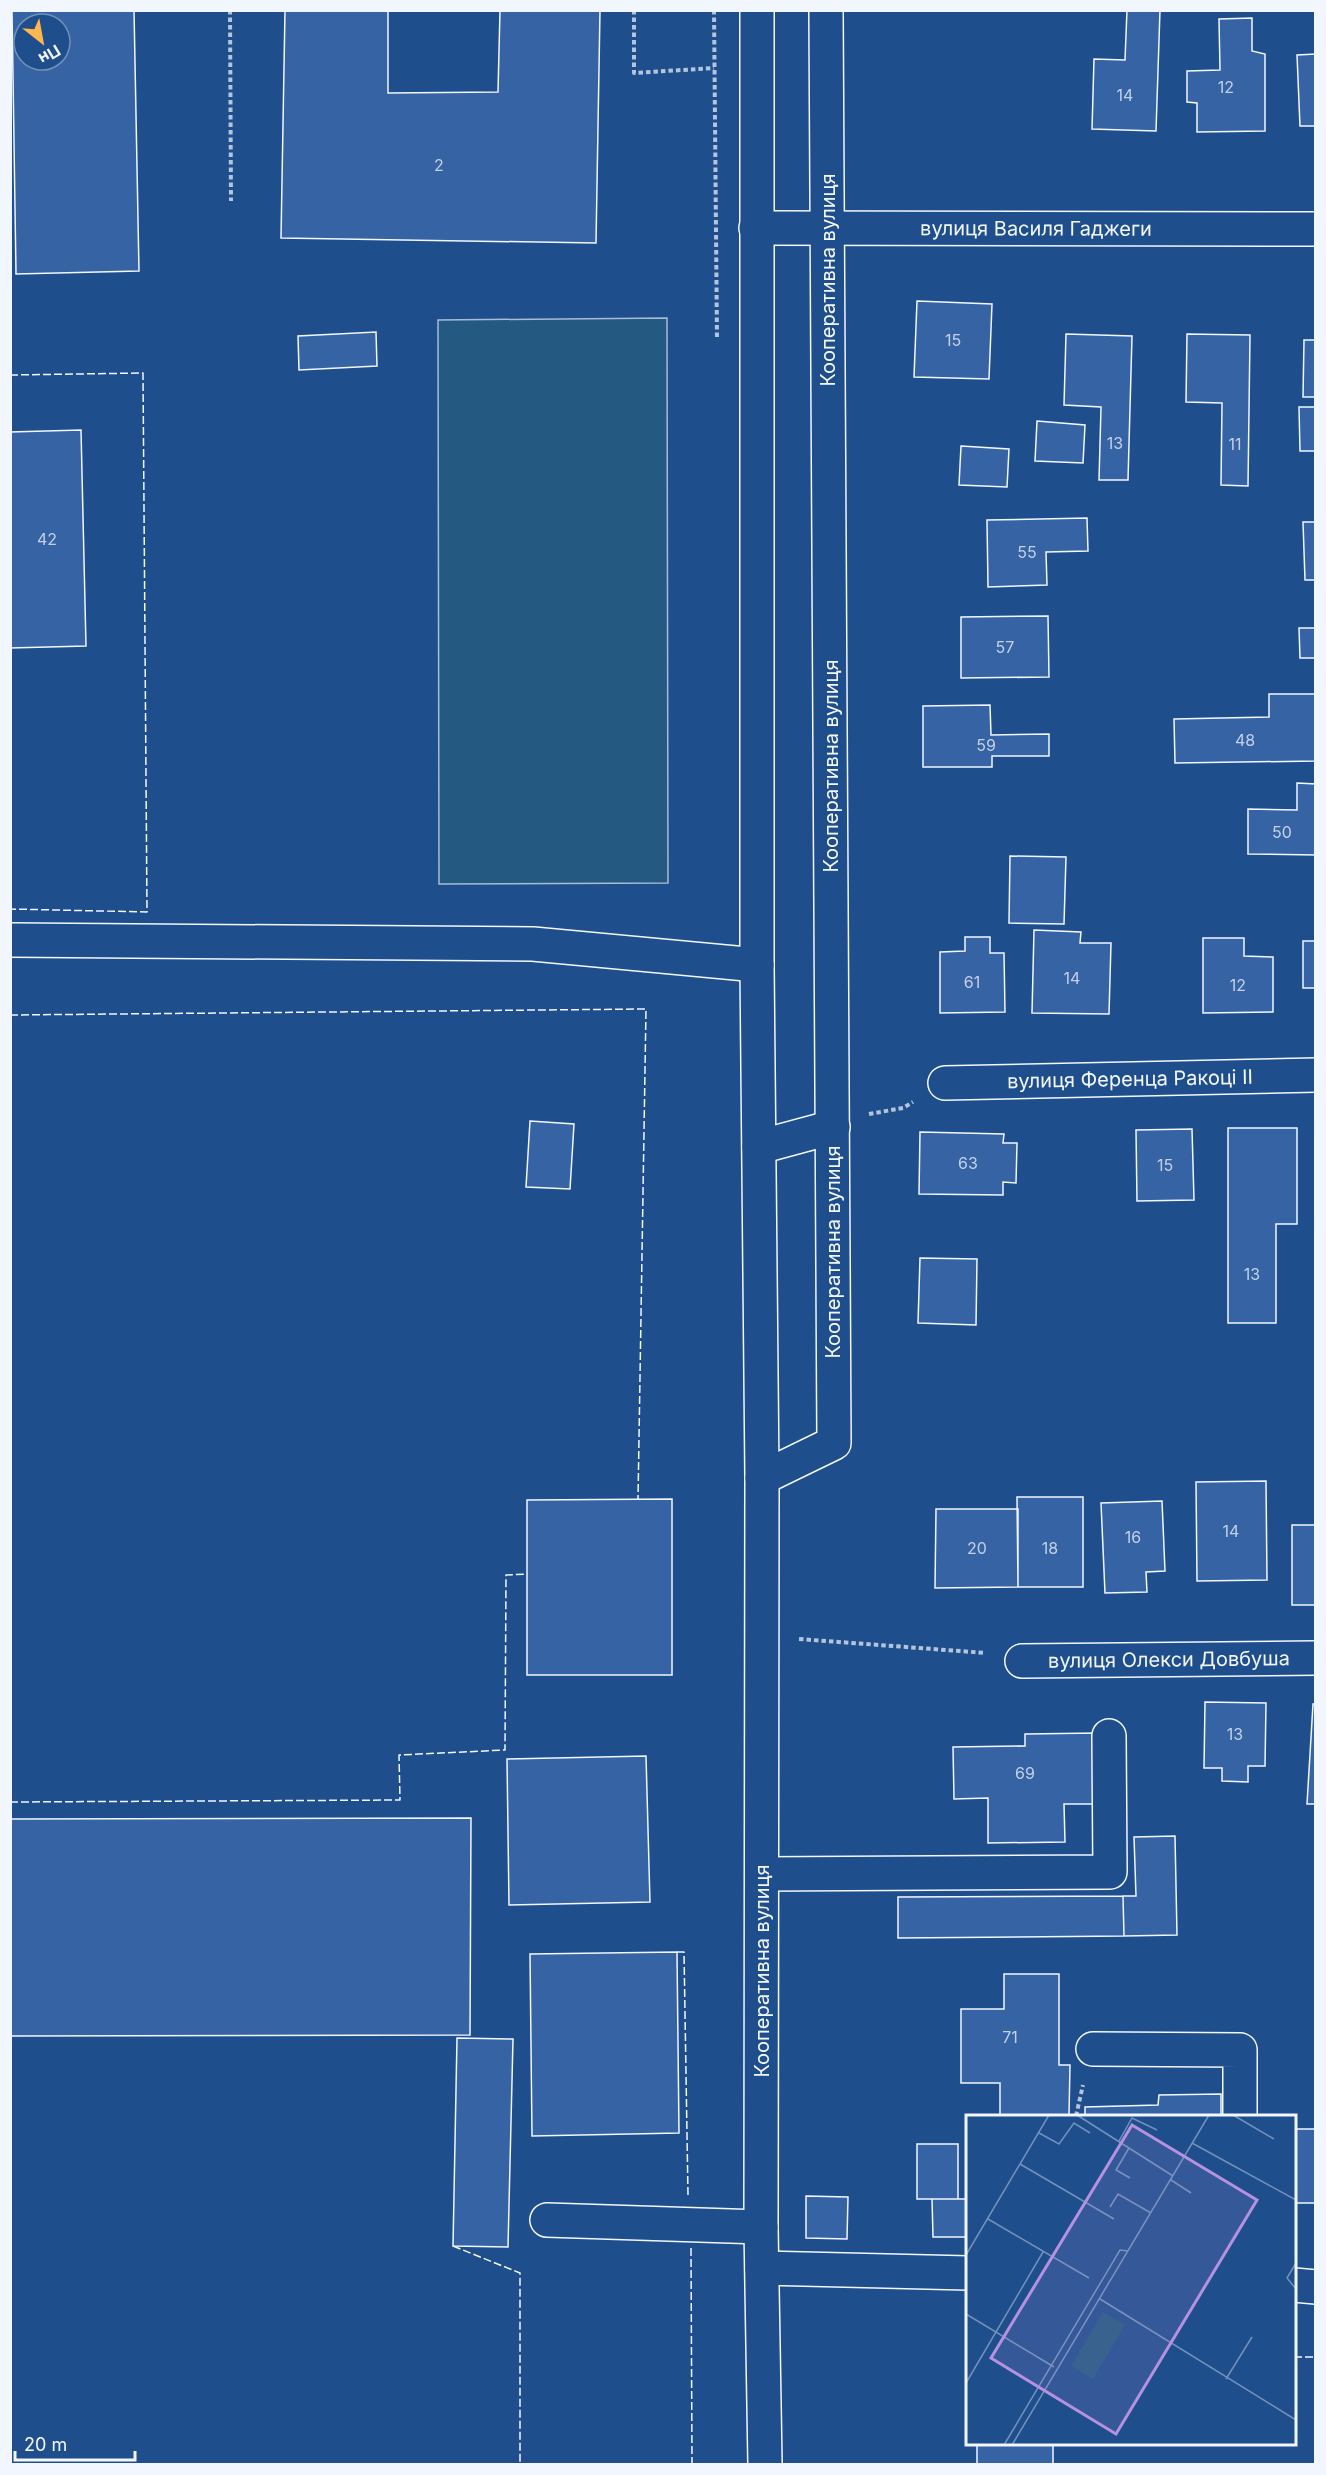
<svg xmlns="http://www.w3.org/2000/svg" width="1326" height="2475" viewBox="0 0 1326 2475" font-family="Inter,sans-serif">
	<rect width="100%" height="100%" fill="#1f4e8c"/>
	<path fill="#245a82" stroke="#a8bbd7" stroke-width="1.5" d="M 667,318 L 668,883 L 439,884 L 438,320 Z"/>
	<path fill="#3563a3" stroke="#f2f6ff" stroke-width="1.5" fill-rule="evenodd" d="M 12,10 L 134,10 L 139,271 L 16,274 ZM 24,24 L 60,24 L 60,60 L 24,60 Z
		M 285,10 L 388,10 L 388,93 L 498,92 L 500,10 L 600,10 L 596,243 L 281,238 Z
		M 1127,10 L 1160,10 L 1156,131 L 1092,129 L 1094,59 L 1125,60 Z
		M 1252,18 L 1252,51 L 1265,54 L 1265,131 L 1197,132 L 1197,103 L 1187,102 L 1187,71 L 1220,70 L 1219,19 Z
		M 1316,54 L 1316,126 L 1300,126 L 1297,55 Z
		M 917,301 L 992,304 L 989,379 L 914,377 Z
		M 376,332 L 377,366 L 299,370 L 298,336 Z
		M 1066,334 L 1132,336 L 1128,480 L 1099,480 L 1101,407 L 1064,405 Z
		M 1187,334 L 1250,335 L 1248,486 L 1221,485 L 1222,403 L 1186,402 Z
		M 1304,340 L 1316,340 L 1316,397 L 1303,397 Z
		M 1299,407 L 1316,407 L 1316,451 L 1300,451 Z
		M 1037,421 L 1085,425 L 1083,463 L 1035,461 Z
		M 81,430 L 86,646 L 10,648 L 10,432 Z
		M 961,446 L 1009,449 L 1007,487 L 959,485 Z
		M 1087,518 L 1088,551 L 1046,552 L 1047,585 L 988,587 L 987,520 Z
		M 1303,522 L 1316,522 L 1316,580 L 1305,580 Z
		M 1048,616 L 1049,677 L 961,678 L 961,617 Z
		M 1299,628 L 1316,628 L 1316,658 L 1300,658 Z
		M 1269,694 L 1316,694 L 1316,761 L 1175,763 L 1174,719 L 1269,717 Z
		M 990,705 L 991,735 L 1049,734 L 1049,756 L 992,756 L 992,767 L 923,767 L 923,706 Z
		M 1297,783 L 1316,784 L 1316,855 L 1248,854 L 1248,809 L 1297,810 Z
		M 1010,856 L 1066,857 L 1064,924 L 1009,923 Z
		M 1034,930 L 1081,932 L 1080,943 L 1111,943 L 1109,1014 L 1032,1013 Z
		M 965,937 L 990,937 L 990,953 L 1004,953 L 1005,1012 L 940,1013 L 940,952 L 965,951 Z
		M 1203,938 L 1244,938 L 1244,956 L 1273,957 L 1273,1012 L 1203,1013 Z
		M 1303,941 L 1316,941 L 1316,988 L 1303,988 Z
		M 530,1121 L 574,1124 L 570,1189 L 526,1187 Z
		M 1228,1128 L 1297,1128 L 1297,1224 L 1276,1224 L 1276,1323 L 1228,1323 Z
		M 1192,1129 L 1194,1200 L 1137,1201 L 1136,1130 Z
		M 920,1132 L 1004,1134 L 1003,1143 L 1017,1143 L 1016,1183 L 1003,1182 L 1003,1195 L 919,1194 Z
		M 920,1258 L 977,1259 L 976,1325 L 918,1323 Z
		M 1266,1481 L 1267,1580 L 1197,1581 L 1196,1482 Z
		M 1017,1497 L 1083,1497 L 1083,1587 L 1018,1587 Z
		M 672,1499 L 672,1675 L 527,1675 L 527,1500 Z
		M 1162,1501 L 1165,1571 L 1146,1572 L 1147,1592 L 1105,1593 L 1101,1503 Z
		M 936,1509 L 1018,1509 L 1018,1587 L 935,1588 Z
		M 1292,1525 L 1316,1525 L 1316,1605 L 1292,1605 Z
		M 1205,1702 L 1266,1703 L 1265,1766 L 1248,1766 L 1248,1782 L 1222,1781 L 1222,1768 L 1204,1768 Z
		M 1313,1704 L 1316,1704 L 1316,1804 L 1307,1804 Z
		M 1097,1733 L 1097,1804 L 1064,1804 L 1065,1842 L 988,1843 L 988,1798 L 954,1799 L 953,1747 L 1025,1746 L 1025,1734 Z
		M 646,1756 L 650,1902 L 509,1905 L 507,1759 Z
		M 471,1818 L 470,2035 L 10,2036 L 10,1819 Z
		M 1175,1836 L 1177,1935 L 1124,1936 L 1123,1896 L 1136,1896 L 1134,1837 Z
		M 1123,1896 L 1124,1936 L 898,1938 L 898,1897 Z
		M 677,1952 L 679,2133 L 532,2136 L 530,1954 Z
		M 1004,1974 L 1059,1974 L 1059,2065 L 1070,2065 L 1069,2115 L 1000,2115 L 1000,2083 L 961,2083 L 961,2009 L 1004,2009 Z
		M 457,2038 L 513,2039 L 508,2247 L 453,2246 Z
		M 1221,2094 L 1221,2116 L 1085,2116 L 1085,2107 L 1158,2105 L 1159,2095 Z
		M 1294,2129 L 1316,2129 L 1316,2203 L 1294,2203 Z
		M 917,2144 L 958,2144 L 958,2199 L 917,2199 Z
		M 806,2196 L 848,2197 L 847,2239 L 806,2238 Z
		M 932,2199 L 968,2199 L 968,2237 L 933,2237 Z
		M 977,2444 L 1053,2444 L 1053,2464 L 977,2464 Z"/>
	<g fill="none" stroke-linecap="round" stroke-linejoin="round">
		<defs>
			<g id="minor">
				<path d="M 757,10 L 757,965 L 762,1478 L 761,2227 L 765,2464"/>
				<path id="s1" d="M 756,228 L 1316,229"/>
				<path d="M 10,940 L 533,944 L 757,965"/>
				<path d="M 945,1083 L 1316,1075"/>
				<path d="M 759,1147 L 833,1127"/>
				<path d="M 762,1478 L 834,1443 L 826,10"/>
				<path id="s2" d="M 1022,1661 L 1316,1658"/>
				<path d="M 762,1874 L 1110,1872 L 1109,1736"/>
				<path d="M 1093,2049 L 1240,2050 L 1240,2116"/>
				<path d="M 547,2220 L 761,2227"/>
				<path d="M 762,2268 L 968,2273"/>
				<path d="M 1294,2285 L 1316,2287"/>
			</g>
		</defs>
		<use href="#minor" stroke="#f2f6ff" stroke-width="36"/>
		<path stroke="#b3c4dc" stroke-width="4" stroke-dasharray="4.5 3" stroke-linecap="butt" d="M 230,10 L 231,201
			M 634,10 L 634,73 L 714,68
			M 714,10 L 717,340
			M 869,1114 L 903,1108 L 913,1102
			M 799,1639 L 986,1653
			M 1076,2116 L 1083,2085"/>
		<use href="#minor" stroke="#1f4e8c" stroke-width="33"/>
		<path stroke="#f2f6ff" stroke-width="1.5" stroke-dasharray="8 3" stroke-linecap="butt" d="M 10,375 L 143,373 L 147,912 L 10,909
			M 10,1015 L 646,1009 L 638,1500
			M 10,1802 L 400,1800 L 399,1755 L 505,1750 L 506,1575 L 527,1574
			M 677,1952 L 684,1952 L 688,2195
			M 453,2246 L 520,2273 L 520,2464
			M 691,2248 L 692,2464
			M 1294,2357 L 1316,2357"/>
	</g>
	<g text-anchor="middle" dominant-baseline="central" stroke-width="4.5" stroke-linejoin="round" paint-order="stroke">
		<g font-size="16" fill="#c3d1e8">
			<text x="1226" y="87">12</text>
			<text x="1125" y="95">14</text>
			<text x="439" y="165">2</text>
			<text x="953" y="340">15</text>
			<text x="1115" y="443">13</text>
			<text x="1235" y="444">11</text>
			<text x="47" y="539">42</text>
			<text x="1027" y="552">55</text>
			<text x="1005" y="647">57</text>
			<text x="1245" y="740">48</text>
			<text x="986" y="745">59</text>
			<text x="1282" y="832">50</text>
			<text x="1072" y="978">14</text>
			<text x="972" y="982">61</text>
			<text x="1238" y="985">12</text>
			<text x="968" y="1163">63</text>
			<text x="1165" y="1165">15</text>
			<text x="1252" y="1274">13</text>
			<text x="1231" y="1531">14</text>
			<text x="1133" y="1537">16</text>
			<text x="977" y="1548">20</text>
			<text x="1050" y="1548">18</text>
			<text x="1235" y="1734">13</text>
			<text x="1025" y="1773">69</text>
			<text x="1010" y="2037">71</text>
		</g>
		<g font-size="20" fill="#f2f6ff" stroke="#1f4e8c">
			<text stroke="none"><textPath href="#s1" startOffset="280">вулиця Василя Гаджеги</textPath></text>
			<text transform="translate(828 280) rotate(-90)">Кооперативна вулиця</text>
			<text transform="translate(831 766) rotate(-90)">Кооперативна вулиця</text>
			<text transform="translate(1130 1079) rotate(-1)">вулиця Ференца Ракоці Ⅱ</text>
			<text transform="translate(833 1252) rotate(-90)">Кооперативна вулиця</text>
			<text stroke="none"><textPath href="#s2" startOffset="147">вулиця Олекси Довбуша</textPath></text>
			<text transform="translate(762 1971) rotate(-90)">Кооперативна вулиця</text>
		</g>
	</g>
	<g transform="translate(966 2115)">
		<rect width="330" height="330" fill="#1f4e8c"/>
		<path d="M 137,197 L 159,210 L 127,264 L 105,251 Z" fill="#245a82"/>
		<path fill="none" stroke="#7391ba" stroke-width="1.5" d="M 111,0 L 207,61M 267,0 L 308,24M 73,18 L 93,29 L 108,8 L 124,18M 153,26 L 166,3 L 191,15M 226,28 L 330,85M 163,33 L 150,55 L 164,63M 54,49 L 148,104M 205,65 L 225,78M 144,92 L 152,79 L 185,98M 22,104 L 123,163M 0,140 L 83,0M 330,148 L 321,163 L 330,174M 134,184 L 330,305M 0,199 L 88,252M 260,264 L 286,222M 0,268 L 77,137M 38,330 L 154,135 L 162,136M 46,330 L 243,0"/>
		<path fill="#b691df" fill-opacity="0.15" stroke="#b691df" stroke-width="3" d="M 166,10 L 291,85 L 150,319 L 25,243 Z"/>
		<rect width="330" height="330" fill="none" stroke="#f2f6ff" stroke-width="3"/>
	</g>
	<rect width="1326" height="2475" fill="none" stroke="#f2f6ff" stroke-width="24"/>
	<g transform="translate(42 42) rotate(149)"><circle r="28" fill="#1f4e8c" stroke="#7391ba" stroke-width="1.5"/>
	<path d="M0-4.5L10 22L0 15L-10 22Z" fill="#ffb74d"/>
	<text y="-9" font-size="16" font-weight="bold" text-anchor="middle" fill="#f2f6ff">Пн</text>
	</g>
	<path d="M15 2451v9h120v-9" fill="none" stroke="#f2f6ff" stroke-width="3"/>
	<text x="24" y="2451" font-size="18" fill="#f2f6ff" stroke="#1f4e8c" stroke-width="4.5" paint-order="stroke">20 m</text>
</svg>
